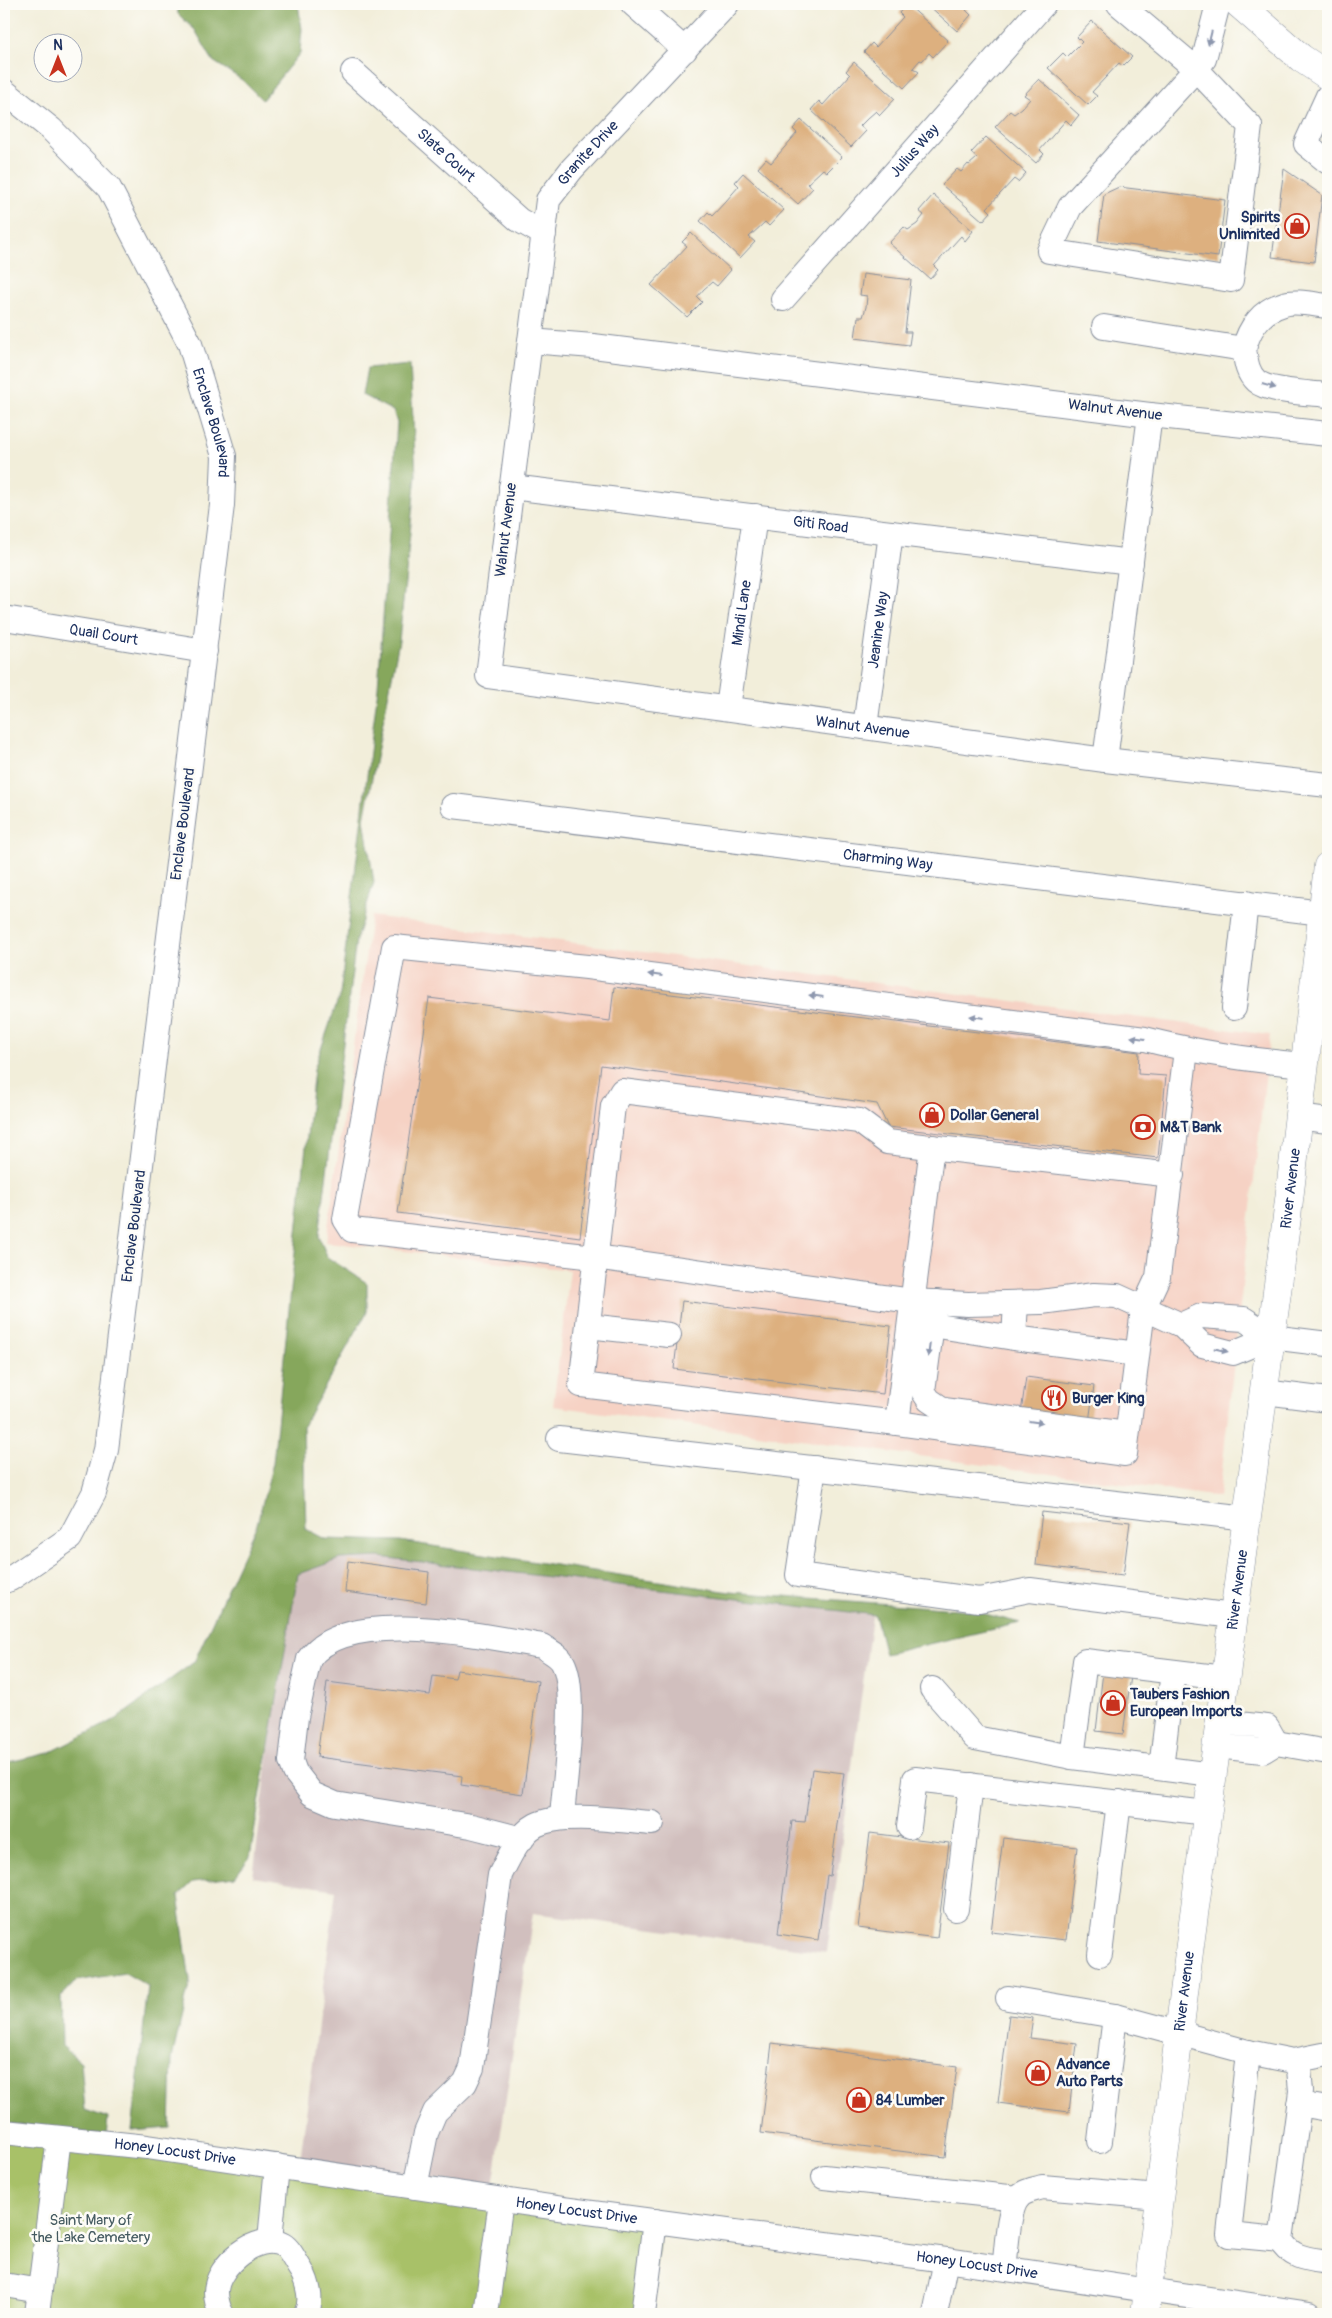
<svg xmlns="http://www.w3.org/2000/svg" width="1332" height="2318" viewBox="0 0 1332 2318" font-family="Pangolin,sans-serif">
	<rect width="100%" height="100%" fill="#fdfcf7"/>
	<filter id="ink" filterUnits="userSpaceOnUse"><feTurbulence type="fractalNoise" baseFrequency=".02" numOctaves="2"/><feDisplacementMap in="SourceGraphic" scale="10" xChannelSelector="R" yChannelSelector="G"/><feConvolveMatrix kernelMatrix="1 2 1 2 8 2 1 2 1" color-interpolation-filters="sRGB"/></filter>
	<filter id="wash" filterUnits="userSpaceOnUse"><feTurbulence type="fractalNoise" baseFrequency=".0096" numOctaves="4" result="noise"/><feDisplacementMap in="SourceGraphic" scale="20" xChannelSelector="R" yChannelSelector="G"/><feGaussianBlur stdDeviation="1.12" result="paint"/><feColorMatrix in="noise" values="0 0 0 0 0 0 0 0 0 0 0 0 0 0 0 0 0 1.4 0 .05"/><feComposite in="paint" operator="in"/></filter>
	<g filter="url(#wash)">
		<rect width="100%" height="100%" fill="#f2eeda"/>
		<path fill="#f6d2c4" d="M 371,916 L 1270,1035 L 1219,1497 L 553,1406 L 570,1270 L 326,1242 Z"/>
		<path fill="#d1bfbe" d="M 296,1538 L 873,1609 L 827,1952 L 533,1913 L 493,2187 L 300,2160 L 336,1890 L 253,1877 Z"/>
		<path fill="#a8c167" stroke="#627862" d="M 4,2132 L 662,2222 L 649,2314 L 4,2314 Z"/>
		<path fill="#86a75c" stroke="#506b5d" d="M 177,4 L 298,4 L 302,29 L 300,53 L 262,100 L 242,80 L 213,61 L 195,30 L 178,14 Z
			M 410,364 L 416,475 L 399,641 L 364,819 L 374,882 L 356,940 L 319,1236 L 327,1257 L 367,1283 L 367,1312 L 303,1426 L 306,1529 L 325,1539 L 400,1541 L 730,1592 L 970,1610 L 1020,1623 L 885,1654 L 875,1615 L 379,1557 L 340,1559 L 298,1574 L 250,1857 L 235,1877 L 193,1882 L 178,1896 L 190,1981 L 172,2058 L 170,2128 L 132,2131 L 148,1986 L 125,1973 L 76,1981 L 61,1997 L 62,2046 L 81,2062 L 85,2110 L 108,2118 L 106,2135 L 4,2123 L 4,1763 L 49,1753 L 118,1718 L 194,1662 L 257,1524 L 273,1463 L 314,1069 L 340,994 L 378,687 L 397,423 L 393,411 L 362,395 L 367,368 Z"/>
		<g id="blocks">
			<path fill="#ddb07f" d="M 907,4 L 948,41 L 933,57 L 929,53 L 922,61 L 920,60 L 913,68 L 919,72 L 904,88 L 864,52 L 872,43 L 876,47 L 903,17 L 899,13 Z
				M 927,4 L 972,4 L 966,10 L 971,15 L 957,31 Z
				M 1092,21 L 1132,57 L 1123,66 L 1119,63 L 1092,92 L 1097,96 L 1088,105 L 1048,68 L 1063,53 L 1067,57 L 1082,42 L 1077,37 Z
				M 854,62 L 895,99 L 880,115 L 876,111 L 868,118 L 860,126 L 866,131 L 851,147 L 811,110 L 819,101 L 823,105 L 850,75 L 846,71 Z
				M 1039,79 L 1079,115 L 1071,125 L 1066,120 L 1040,150 L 1044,154 L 1036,163 L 995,127 L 1010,111 L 1014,114 L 1022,108 L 1030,99 L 1024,95 Z
				M 801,120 L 842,157 L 827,172 L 823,169 L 807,184 L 813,188 L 798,204 L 758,168 L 766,159 L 771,163 L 797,133 L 793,129 Z
				M 986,137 L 1026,173 L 1018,182 L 1014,179 L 987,208 L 991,212 L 983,221 L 942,185 L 957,169 L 961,172 L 968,164 L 969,165 L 977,158 L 971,153 Z
				M 1284,169 L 1322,195 L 1314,262 L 1272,257 Z
				M 743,173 L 784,210 L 769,226 L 765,222 L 749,237 L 755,242 L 740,258 L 700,221 L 708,212 L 712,216 L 726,201 L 739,186 L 735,182 Z
				M 1119,187 L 1225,200 L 1218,257 L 1098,241 L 1104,194 Z
				M 933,195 L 973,231 L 965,241 L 961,236 L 934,266 L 938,270 L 930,279 L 889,243 L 904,227 L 908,230 L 917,224 L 924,215 L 919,211 Z
				M 691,233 L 731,270 L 717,286 L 712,282 L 704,289 L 697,297 L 702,302 L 687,317 L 651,285 L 687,246 L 682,242 Z
				M 863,274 L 911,280 L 905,332 L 911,332 L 909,345 L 855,338 L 858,317 L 863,317 L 866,307 L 867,296 L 860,295 Z
				M 614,987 L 1139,1052 L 1138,1074 L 1166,1076 L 1158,1158 L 888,1127 L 877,1104 L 601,1065 L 580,1237 L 398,1213 L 429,998 L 610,1021 Z
				M 682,1301 L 891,1326 L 883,1394 L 674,1369 Z
				M 1026,1377 L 1094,1386 L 1089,1422 L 1021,1413 Z
				M 1042,1512 L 1130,1522 L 1123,1576 L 1036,1565 Z
				M 348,1561 L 429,1572 L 426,1603 L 345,1592 Z
				M 457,1670 L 538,1681 L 523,1794 L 461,1785 L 462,1776 L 317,1757 L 327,1682 L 430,1695 L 433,1676 L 455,1679 Z
				M 1103,1672 L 1131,1676 L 1123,1734 L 1096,1731 Z
				M 812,1769 L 844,1773 L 830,1876 L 827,1875 L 818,1940 L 778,1934 L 792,1821 L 805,1822 Z
				M 870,1833 L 949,1843 L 937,1938 L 858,1928 Z
				M 1003,1838 L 1077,1847 L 1066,1940 L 991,1932 Z
				M 1009,2015 L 1033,2018 L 1030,2038 L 1077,2044 L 1069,2112 L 998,2103 Z
				M 772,2043 L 957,2067 L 945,2157 L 761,2133 Z"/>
		</g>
	</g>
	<g filter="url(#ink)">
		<use href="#blocks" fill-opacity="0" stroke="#868e9c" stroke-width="1"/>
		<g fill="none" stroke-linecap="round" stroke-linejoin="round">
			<defs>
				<g id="minor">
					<path d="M 633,4 L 685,50"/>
					<path d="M 1119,4 L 1196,69 L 1250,126 L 1231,280 L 1049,251 L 1070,207 L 1196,69 L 1204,59 L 1218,4"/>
					<path id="s1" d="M 353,72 L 519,220 L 544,234"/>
					<path id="s2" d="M 4,91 L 51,129 L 109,188 L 190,344 L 224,456 L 222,505 L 106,1450 L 94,1493 L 70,1538 L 10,1579 L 4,1581"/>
					<path d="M 1328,96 L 1306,144 L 1328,162"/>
					<path id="s3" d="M 783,299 L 1044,4"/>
					<path d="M 1104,327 L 1244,349 C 1249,328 1262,310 1284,304 C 1296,300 1316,305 1328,306"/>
					<path id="s4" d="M 530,341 L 548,200 L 572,169 L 727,4"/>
					<path d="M 1244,349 C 1246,361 1247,373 1256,381 C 1268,392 1311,393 1328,395"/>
					<path id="s5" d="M 1328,434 L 1150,415 L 593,346 L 530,341 L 488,676 L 1105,760 L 1328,785"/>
					<path id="s6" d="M 511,487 L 1131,562"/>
					<path id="s7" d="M 4,618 L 205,651"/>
					<path id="s8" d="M 728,708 L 755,516"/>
					<path id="s9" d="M 865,727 L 891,533"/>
					<path d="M 1105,760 L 1150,415"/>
					<path id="s10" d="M 453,806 L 1322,913"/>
					<path d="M 1234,1008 L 1246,903"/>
					<path d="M 1298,1117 L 1328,1121"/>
					<path d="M 1172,1175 L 887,1142 L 859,1121 L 622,1091 L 613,1106 L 581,1385 L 897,1423 L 1125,1454 L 1143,1309 L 1158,1277 L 1186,1050"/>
					<path d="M 935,1302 L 923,1391 L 929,1400 L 944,1410 L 1127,1434"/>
					<path d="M 1016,1303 L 1014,1338 L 1137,1354"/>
					<path d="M 932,1325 L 1014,1338"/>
					<path d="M 1181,1325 L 1201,1316 L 1244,1319 L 1271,1337 L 1328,1344"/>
					<path d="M 588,1326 L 669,1335"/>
					<path d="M 1271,1337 L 1233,1353 L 1202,1345 L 1181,1325 L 1117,1296 L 1094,1295 L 1041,1302 L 968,1304 L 912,1301 L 595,1257 L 352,1230 L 345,1219 L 394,947 L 587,967 L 1145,1039 C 1198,1053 1250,1060 1304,1065"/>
					<path d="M 1264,1392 L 1328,1400"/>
					<path d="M 897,1423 L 932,1147"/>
					<path d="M 559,1439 L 1247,1518"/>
					<path d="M 814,1468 L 798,1575 L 979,1600 L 1030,1590 L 1233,1616"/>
					<path d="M 932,1689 L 975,1738 L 1072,1757"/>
					<path d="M 1276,1743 L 1328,1752"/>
					<path d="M 1216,1746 L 1263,1751 L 1276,1743 L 1267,1727 L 1219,1722"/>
					<path d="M 1161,1768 L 1173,1672"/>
					<path d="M 1212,1775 L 1072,1757 L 1085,1661 L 1225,1678"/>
					<path d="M 909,1827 L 915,1779 L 1207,1813"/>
					<path d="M 522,1839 L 471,1826 L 335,1804 L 312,1794 L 295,1772 L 291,1761 L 296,1717 L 309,1659 C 345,1605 488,1637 542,1646 C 549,1651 559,1655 563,1663 C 578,1691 564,1784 562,1818"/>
					<path d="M 956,1909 L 971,1785"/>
					<path d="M 1100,1954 L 1119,1802"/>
					<path d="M 1008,1998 L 1115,2016"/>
					<path d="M 1248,2052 L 1229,2235 L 1281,2240"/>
					<path d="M 1293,2061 L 1328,2054"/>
					<path d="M 1299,2104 L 1328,2109"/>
					<path id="s11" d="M 4,2132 L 147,2147 L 564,2209 L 946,2260 L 1310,2314"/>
					<path d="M 1100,2141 L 1115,2016 L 1248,2052 L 1293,2061 L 1299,2069 L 1301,2091 L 1281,2240 C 1291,2259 1309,2259 1328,2262"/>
					<path d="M 824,2177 L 1018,2198"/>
					<path d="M 415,2187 L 426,2133 L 435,2112 L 465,2083 L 472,2068 L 500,1875 C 508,1859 519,1834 536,1825 C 563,1811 622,1821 652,1823"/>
					<path d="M 270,2240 L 277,2166"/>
					<path d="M 1004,2268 C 1007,2250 1007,2213 1017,2199 C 1022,2191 1033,2190 1042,2187 L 1159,2197"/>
					<path d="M 4,2285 L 40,2291"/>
					<path d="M 37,2314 L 59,2138"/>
					<path d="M 222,2314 C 218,2309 216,2298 216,2292 C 216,2266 258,2231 283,2245 C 290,2249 296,2263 301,2270 C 308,2282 313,2301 306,2314"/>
					<path d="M 486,2314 L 501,2200"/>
					<path d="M 643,2314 L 655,2221"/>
					<path d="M 935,2314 L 946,2260"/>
				</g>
				<path id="major" d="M 1239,4 L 1301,58 L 1328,76"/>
				<g id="highway">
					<path id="s12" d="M 1145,2314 L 1189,1952 L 1287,1217 L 1328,866"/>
				</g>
			</defs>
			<use href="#minor" stroke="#868e9c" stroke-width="26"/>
			<use href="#major" stroke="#868e9c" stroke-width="29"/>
			<use href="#highway" stroke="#868e9c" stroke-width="29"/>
			<use href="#minor" stroke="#fff" stroke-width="24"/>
			<use href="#major" stroke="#fff" stroke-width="28"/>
			<use href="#highway" stroke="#fff" stroke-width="28"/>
		</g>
		<defs><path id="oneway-solid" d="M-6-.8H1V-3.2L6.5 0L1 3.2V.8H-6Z" transform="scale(1.25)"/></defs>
		<g fill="#8d97ae">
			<use href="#oneway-solid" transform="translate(1210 38) rotate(104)"/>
			<use href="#oneway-solid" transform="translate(1269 386) rotate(16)"/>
			<use href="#oneway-solid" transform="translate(655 975) rotate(-173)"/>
			<use href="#oneway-solid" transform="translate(816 996) rotate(-173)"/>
			<use href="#oneway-solid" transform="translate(977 1017) rotate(-173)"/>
			<use href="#oneway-solid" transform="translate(1138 1038) rotate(-172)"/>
			<use href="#oneway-solid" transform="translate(929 1350) rotate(97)"/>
			<use href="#oneway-solid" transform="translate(1221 1350) rotate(14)"/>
			<use href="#oneway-solid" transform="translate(1036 1422) rotate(8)"/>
		</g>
	</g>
	<defs>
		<symbol id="shop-ring" viewBox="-11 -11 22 22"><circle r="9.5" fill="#fdfcf7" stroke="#c8321e" stroke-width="1.5"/><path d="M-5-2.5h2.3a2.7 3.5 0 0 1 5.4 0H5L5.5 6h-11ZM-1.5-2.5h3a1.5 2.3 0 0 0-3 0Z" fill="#c8321e"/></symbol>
		<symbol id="bank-ring" viewBox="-11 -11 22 22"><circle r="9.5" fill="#fdfcf7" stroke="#c8321e" stroke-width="1.5"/><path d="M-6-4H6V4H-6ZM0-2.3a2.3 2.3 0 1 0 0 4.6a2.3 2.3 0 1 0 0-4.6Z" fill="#c8321e"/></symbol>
		<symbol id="restaurant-ring" viewBox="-11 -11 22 22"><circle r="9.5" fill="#fdfcf7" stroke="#c8321e" stroke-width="1.5"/><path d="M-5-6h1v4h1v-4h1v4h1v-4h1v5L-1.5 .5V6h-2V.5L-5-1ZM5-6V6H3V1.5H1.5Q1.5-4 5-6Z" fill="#c8321e"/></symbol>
	</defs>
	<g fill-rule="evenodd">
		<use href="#shop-ring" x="1283" y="212" width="28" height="28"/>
		<use href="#shop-ring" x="918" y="1101" width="28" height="28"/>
		<use href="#bank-ring" x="1129" y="1113" width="28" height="28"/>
		<use href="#restaurant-ring" x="1040" y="1384" width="28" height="28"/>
		<use href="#shop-ring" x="1099" y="1689" width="28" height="28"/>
		<use href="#shop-ring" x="1024" y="2059" width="28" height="28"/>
		<use href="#shop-ring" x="845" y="2086" width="28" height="28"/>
	</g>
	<g text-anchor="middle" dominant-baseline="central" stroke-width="5" stroke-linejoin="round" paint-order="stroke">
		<g font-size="15" fill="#1b2f5e" stroke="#fdfcf7">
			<text stroke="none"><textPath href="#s3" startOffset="198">Julius Way</textPath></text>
			<text stroke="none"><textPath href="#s4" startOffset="204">Granite Drive</textPath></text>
			<text stroke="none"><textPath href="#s1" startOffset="125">Slate Court</textPath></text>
			<text transform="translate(1115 410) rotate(7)">Walnut Avenue</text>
			<text stroke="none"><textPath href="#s2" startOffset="401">Enclave Boulevard</textPath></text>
			<text stroke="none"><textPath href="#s6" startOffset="312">Giti Road</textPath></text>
			<text transform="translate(506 530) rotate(-83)">Walnut Avenue</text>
			<text stroke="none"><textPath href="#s8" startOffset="96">Mindi Lane</textPath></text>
			<text stroke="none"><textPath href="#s9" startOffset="98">Jeanine Way</textPath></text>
			<text stroke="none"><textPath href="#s7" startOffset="101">Quail Court</textPath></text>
			<text stroke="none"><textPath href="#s5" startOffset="1519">Walnut Avenue</textPath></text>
			<text transform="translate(183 824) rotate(-83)">Enclave Boulevard</text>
			<text stroke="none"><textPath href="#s10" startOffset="438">Charming Way</textPath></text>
			<text stroke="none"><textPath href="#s12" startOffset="1135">River Avenue</textPath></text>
			<text transform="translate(134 1226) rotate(-83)">Enclave Boulevard</text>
			<text stroke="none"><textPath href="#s12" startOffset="730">River Avenue</textPath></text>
			<text stroke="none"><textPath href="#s12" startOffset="325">River Avenue</textPath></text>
			<text stroke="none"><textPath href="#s11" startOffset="172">Honey Locust Drive</textPath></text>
			<text stroke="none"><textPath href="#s11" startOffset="578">Honey Locust Drive</textPath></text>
			<text stroke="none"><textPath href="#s11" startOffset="982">Honey Locust Drive</textPath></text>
		</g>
		<g font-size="15" font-weight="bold" fill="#1b2f5e" stroke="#fdfcf7" text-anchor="start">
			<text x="1280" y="217" text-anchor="end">Spirits<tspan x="1280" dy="17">Unlimited</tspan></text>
			<text x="950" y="1115">Dollar General</text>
			<text x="1160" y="1127">M&amp;T Bank</text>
			<text x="1072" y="1398">Burger King</text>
			<text x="1130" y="1694">Taubers Fashion<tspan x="1130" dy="17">European Imports</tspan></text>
			<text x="1056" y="2064">Advance<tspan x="1056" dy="17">Auto Parts</tspan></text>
			<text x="876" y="2100">84 Lumber</text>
		</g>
		<g font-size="15" fill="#455b61" stroke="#fdfcf7">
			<text x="91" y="2220">Saint Mary of<tspan x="91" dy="17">the Lake Cemetery</tspan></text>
		</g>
	</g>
	<rect width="1332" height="2318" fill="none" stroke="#fdfcf7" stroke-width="20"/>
	<g transform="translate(58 58)"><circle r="24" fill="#fdfcf7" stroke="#a3aaba"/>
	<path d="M0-4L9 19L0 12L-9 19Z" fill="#c8321e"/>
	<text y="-8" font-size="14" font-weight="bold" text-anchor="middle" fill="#1b2f5e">N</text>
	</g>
</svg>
